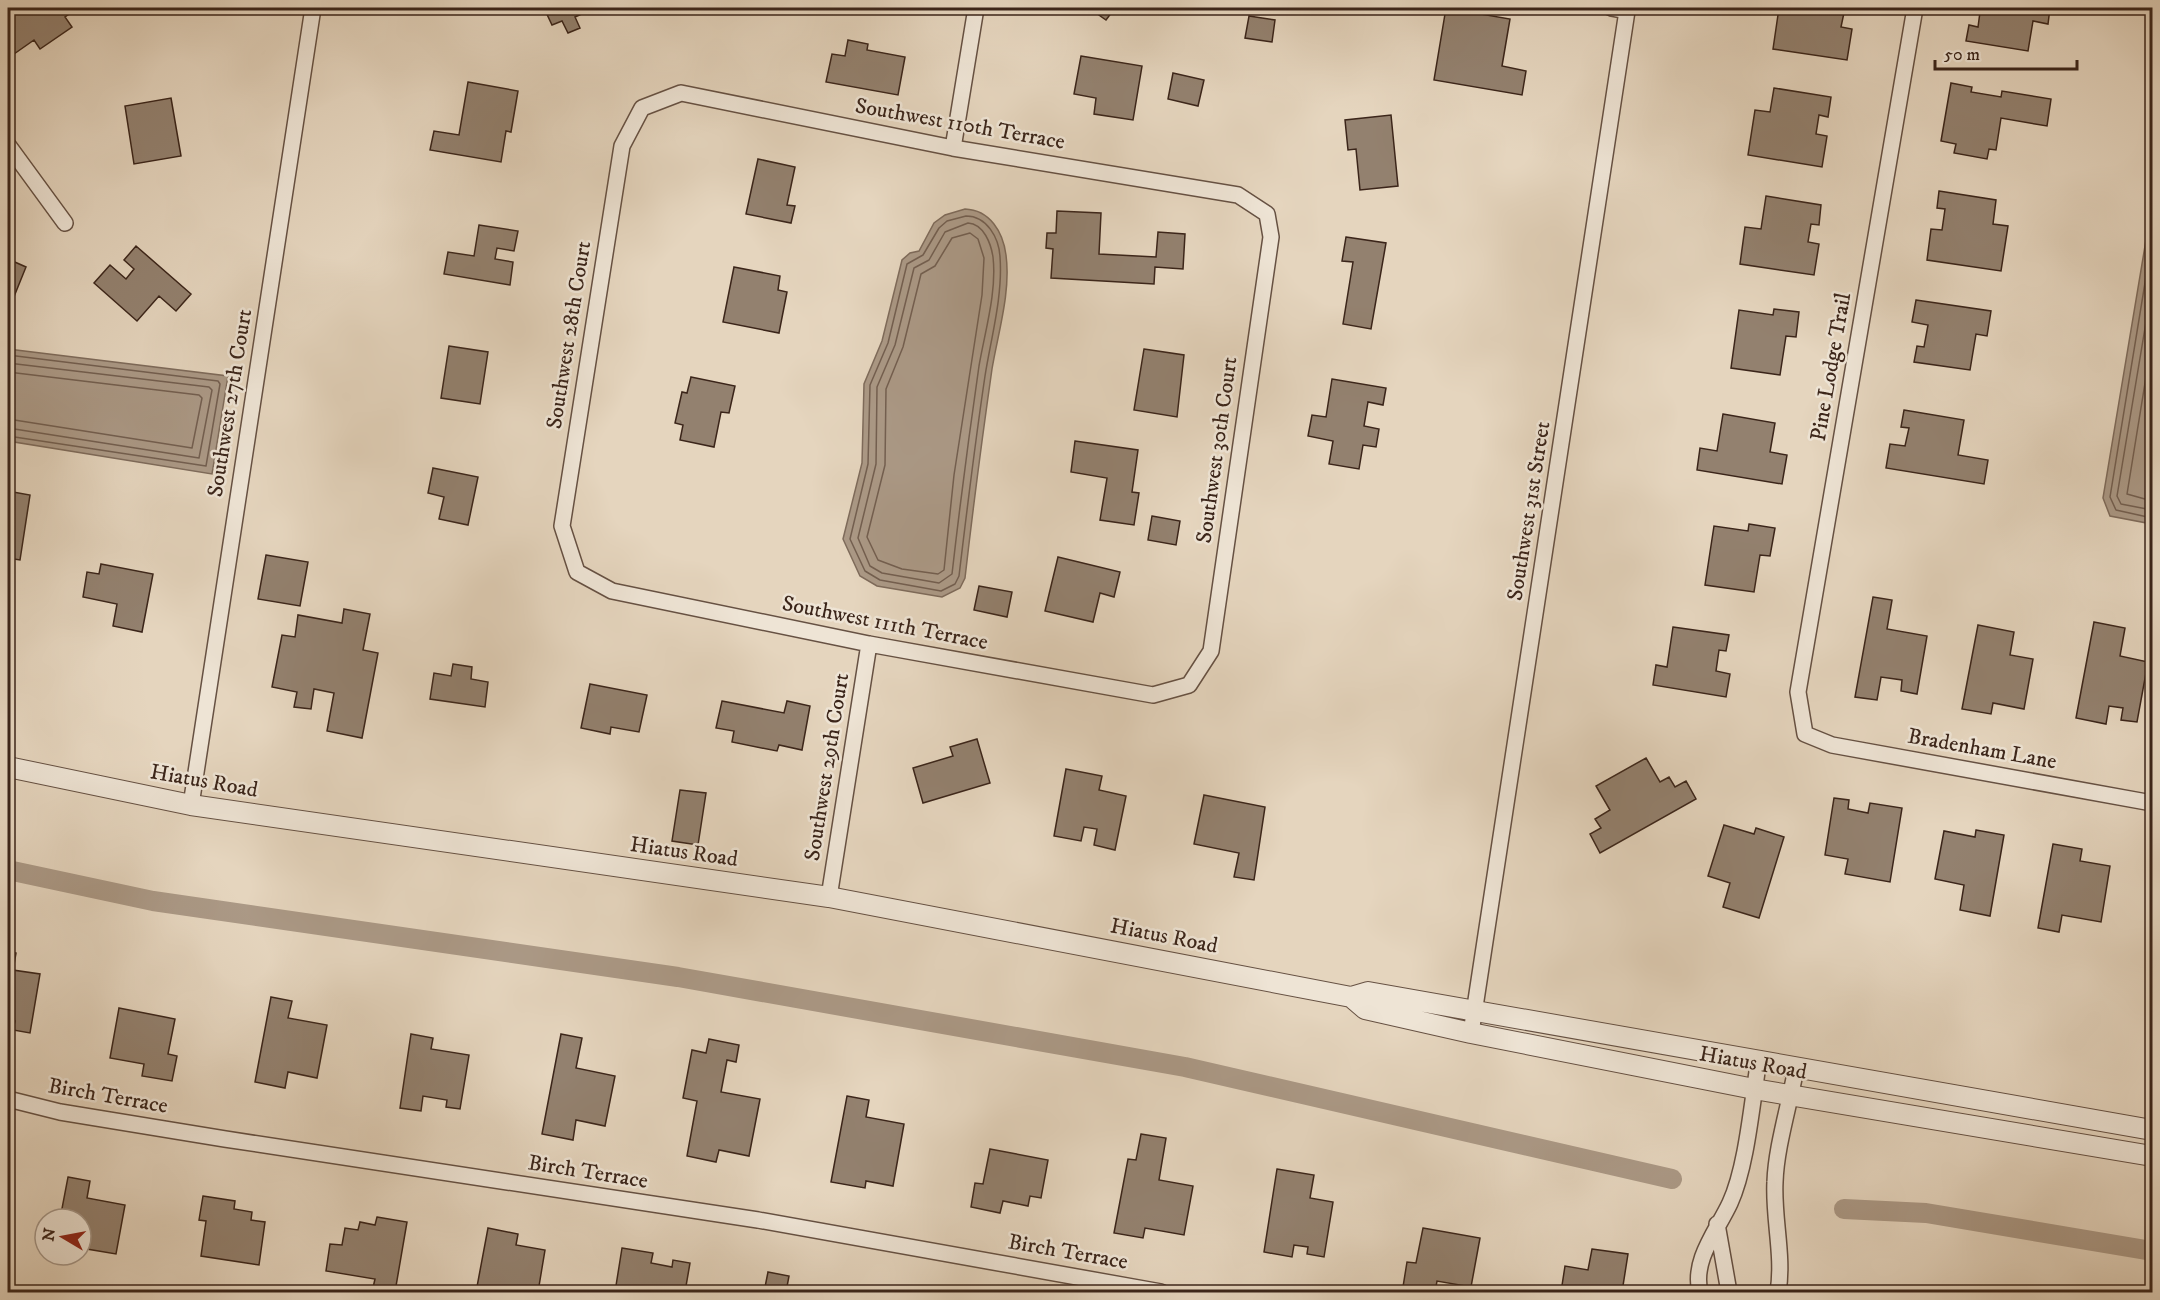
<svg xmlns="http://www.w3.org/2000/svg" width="2160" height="1300" viewBox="0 0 2160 1300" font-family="'IM FELL DW Pica',serif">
	<rect width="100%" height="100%" fill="#e5d5be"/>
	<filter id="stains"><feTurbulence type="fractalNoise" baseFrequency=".00333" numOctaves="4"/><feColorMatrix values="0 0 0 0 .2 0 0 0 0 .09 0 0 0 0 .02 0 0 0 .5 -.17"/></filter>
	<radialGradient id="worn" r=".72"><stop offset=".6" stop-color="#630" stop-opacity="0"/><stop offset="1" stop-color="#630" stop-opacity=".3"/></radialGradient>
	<path fill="#ab9986" stroke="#7e6b5b" stroke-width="1.5" d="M 2152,204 L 2152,524 L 2110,516 L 2103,498 Z
		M 965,209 C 990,210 1003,232 1006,255 C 1011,292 998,333 992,369 C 982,439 973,508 965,578 L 960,588 L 942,597 L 877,586 L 860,576 L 843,539 L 862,463 L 864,384 L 882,341 L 902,260 L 910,253 L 919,251 L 934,223 L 945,215 Z
		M 8,349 L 228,376 L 212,474 L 8,441 Z"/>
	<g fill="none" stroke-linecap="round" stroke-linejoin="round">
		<path stroke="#735f50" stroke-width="1.5" d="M 966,216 C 987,216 999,238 1000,257 C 1003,296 991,338 985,376 C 975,443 967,509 959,576 L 955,584 L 941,591 L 880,580 L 865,571 L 850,539 L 868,464 L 870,385 L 888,343 L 907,264 L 923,255 L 939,228 L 947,221 Z
			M 968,223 C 984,224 991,244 993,257 C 997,292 985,331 979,366 C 969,435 960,504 952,574 L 939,583 L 882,573 L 870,566 L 858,538 L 876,464 L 877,387 L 895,345 L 914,268 L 929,260 L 945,232 Z
			M 970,233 L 978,239 L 984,258 L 982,295 L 954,475 L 944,570 L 938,574 L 902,569 L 878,560 L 867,537 L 885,465 L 886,389 L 903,347 L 921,274 L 935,266 L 952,238 Z
			M 2152,240 L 2110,497 L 2116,510 L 2152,518
			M 2152,286 L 2117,496 L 2121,504 L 2152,510
			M 2152,340 L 2127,494 L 2152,501
			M 8,355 L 218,381 L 220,384 L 206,466 L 8,436
			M 8,363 L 209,387 L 212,390 L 199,458 L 8,428
			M 8,372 L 199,395 L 202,398 L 192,448 L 8,419"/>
		<path stroke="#ab9986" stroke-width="20" d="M 8,870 L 153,901 L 678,977 L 1185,1067 L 1672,1179
			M 1844,1209 L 1926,1213 L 2152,1251"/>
	</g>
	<path fill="#93816f" stroke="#3b251a" stroke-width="1.5" d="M 16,8 L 78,8 L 65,17 L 72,27 L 40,49 L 34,40 L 14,54 L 8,44 L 8,13 Z
		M 544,8 L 595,8 L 575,17 L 580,28 L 568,33 L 562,21 L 552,25 Z
		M 1089,8 L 1115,8 L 1106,20 Z
		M 1446,8 L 1510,19 L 1502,66 L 1526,71 L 1522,95 L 1434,80 Z
		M 1779,8 L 1845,8 L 1841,27 L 1852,29 L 1847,60 L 1773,49 Z
		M 1962,8 L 2050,8 L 2048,24 L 2033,21 L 2028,51 L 1966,41 L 1969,25 L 1978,27 L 1980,12 Z
		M 1249,16 L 1275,20 L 1272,42 L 1245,38 Z
		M 848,40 L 868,44 L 867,50 L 905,57 L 898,95 L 826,82 L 832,54 L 845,56 Z
		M 1081,56 L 1142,66 L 1133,120 L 1094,114 L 1096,98 L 1074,94 Z
		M 1173,73 L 1204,80 L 1198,106 L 1168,99 Z
		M 468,82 L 518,91 L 511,132 L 506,131 L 501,162 L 430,150 L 434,131 L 459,135 Z
		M 1951,83 L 1972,87 L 1971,92 L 2001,97 L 2002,91 L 2051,99 L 2047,126 L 2001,118 L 1996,150 L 1989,149 L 1987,159 L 1954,153 L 1956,144 L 1941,141 Z
		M 1774,88 L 1831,97 L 1828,117 L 1819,115 L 1816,134 L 1827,136 L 1822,167 L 1748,155 L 1755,110 L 1770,112 Z
		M 171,98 L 181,156 L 134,164 L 125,106 Z
		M 1391,115 L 1398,186 L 1360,190 L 1356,149 L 1348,150 L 1345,120 Z
		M 758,159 L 795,167 L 787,205 L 795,206 L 791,223 L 746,214 Z
		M 1939,191 L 1996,200 L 1993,224 L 2008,226 L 2001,271 L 1927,260 L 1931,229 L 1942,230 L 1945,209 L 1937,208 Z
		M 1766,196 L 1821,205 L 1819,225 L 1811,224 L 1808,242 L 1819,244 L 1814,275 L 1740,264 L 1745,227 L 1761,229 Z
		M 1057,211 L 1101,213 L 1099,254 L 1156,257 L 1158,232 L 1185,234 L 1183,269 L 1155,267 L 1154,284 L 1051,278 L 1053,249 L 1046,248 L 1047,233 L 1056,233 Z
		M 479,225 L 518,231 L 514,251 L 497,248 L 495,259 L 513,262 L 510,285 L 444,274 L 448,252 L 474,256 Z
		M 1346,237 L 1386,243 L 1371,329 L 1343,324 L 1353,262 L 1342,261 Z
		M 136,246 L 191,294 L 176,311 L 159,296 L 137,321 L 94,283 L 110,265 L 126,279 L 134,269 L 124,260 Z
		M 8,259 L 26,267 L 11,304 L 8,303 Z
		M 734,267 L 780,276 L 778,290 L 787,292 L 779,333 L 723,322 Z
		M 1916,300 L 1991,311 L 1987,336 L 1976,334 L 1970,370 L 1914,362 L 1917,346 L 1924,347 L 1928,325 L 1912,322 Z
		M 1774,309 L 1799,312 L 1796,337 L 1786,336 L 1780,375 L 1731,368 L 1739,310 L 1773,315 Z
		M 449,346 L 488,352 L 480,404 L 441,398 Z
		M 1144,349 L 1184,355 L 1177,417 L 1134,410 Z
		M 691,377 L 735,386 L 729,413 L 721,412 L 714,447 L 680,440 L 683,425 L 675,423 L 682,392 L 687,393 Z
		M 1332,379 L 1386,388 L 1383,405 L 1368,402 L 1364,426 L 1379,429 L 1376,447 L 1363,445 L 1359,469 L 1329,464 L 1333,441 L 1308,436 L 1312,415 L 1326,417 Z
		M 1904,410 L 1964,420 L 1958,455 L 1988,460 L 1984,484 L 1886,468 L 1890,444 L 1905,446 L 1909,428 L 1901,427 Z
		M 1723,414 L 1775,423 L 1770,452 L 1787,455 L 1782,484 L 1697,470 L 1700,448 L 1717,451 Z
		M 1075,441 L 1138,450 L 1132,492 L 1139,493 L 1134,525 L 1100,520 L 1107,478 L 1071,472 Z
		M 433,468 L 478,477 L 468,525 L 439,519 L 444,497 L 428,493 Z
		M 13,492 L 30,495 L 20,560 L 8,558 L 8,516 Z
		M 1152,516 L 1180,521 L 1176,545 L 1148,540 Z
		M 1749,524 L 1775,528 L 1770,556 L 1760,555 L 1754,592 L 1705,585 L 1714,526 L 1748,531 Z
		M 266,555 L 308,562 L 300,606 L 258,599 Z
		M 1058,557 L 1120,572 L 1114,597 L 1100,593 L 1093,622 L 1045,611 Z
		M 101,564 L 153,574 L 142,632 L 113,626 L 117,604 L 83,597 L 87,572 L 99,574 Z
		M 979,586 L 1012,592 L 1007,617 L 974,610 Z
		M 1873,597 L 1892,600 L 1887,629 L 1927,636 L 1917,694 L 1901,691 L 1902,680 L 1881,677 L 1877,700 L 1855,697 Z
		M 344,609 L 370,614 L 363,650 L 378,653 L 362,738 L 327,731 L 334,693 L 314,689 L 311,709 L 294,707 L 297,692 L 272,687 L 282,635 L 295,637 L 298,615 L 342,623 Z
		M 2094,622 L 2125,628 L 2120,656 L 2148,662 L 2137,722 L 2121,720 L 2123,708 L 2109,706 L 2106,724 L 2076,718 Z
		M 1978,625 L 2014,632 L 2010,655 L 2033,659 L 2024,709 L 1993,703 L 1991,714 L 1962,709 Z
		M 1673,627 L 1729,635 L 1726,651 L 1719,650 L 1716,671 L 1730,674 L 1726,697 L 1653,685 L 1656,665 L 1667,667 Z
		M 453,664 L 472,667 L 471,679 L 488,682 L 485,707 L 430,699 L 434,673 L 451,676 Z
		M 590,684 L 647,695 L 639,732 L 611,727 L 610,734 L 581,728 Z
		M 722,701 L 784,713 L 787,701 L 810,706 L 802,750 L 779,745 L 777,751 L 732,742 L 734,731 L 716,728 Z
		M 977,739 L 990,783 L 923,803 L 913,768 L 953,756 L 950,747 Z
		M 1646,758 L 1660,782 L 1669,777 L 1675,787 L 1686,781 L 1696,799 L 1600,853 L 1590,834 L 1601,828 L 1595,819 L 1610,810 L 1596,786 Z
		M 1066,769 L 1102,776 L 1099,790 L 1126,796 L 1115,850 L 1094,845 L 1097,829 L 1084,827 L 1081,841 L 1054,836 Z
		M 680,790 L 706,793 L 698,845 L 672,841 Z
		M 1204,795 L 1265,807 L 1254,880 L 1234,877 L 1239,853 L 1194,844 Z
		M 1834,798 L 1849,800 L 1848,809 L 1868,813 L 1870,803 L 1902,808 L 1890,882 L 1845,874 L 1848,859 L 1825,855 Z
		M 1724,825 L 1754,834 L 1756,828 L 1784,837 L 1759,918 L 1723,907 L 1730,883 L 1708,876 Z
		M 1976,830 L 2004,835 L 1990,916 L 1960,910 L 1964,885 L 1935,879 L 1944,831 L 1975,837 Z
		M 2053,844 L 2082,849 L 2080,861 L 2110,866 L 2101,922 L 2062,915 L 2059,932 L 2038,928 Z
		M 8,951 L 16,953 L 13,970 L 40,974 L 30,1033 L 13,1030 L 15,1021 L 8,1020 Z
		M 271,997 L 292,1001 L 288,1018 L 327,1025 L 317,1078 L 288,1072 L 285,1088 L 255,1082 Z
		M 119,1008 L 175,1019 L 168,1054 L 177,1056 L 172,1081 L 142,1076 L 144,1064 L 110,1058 Z
		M 411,1034 L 433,1038 L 431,1049 L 469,1055 L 460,1109 L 446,1107 L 447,1100 L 423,1096 L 421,1111 L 400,1108 Z
		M 561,1034 L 582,1038 L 576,1068 L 615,1076 L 605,1126 L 576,1120 L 573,1140 L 542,1134 Z
		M 709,1039 L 739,1045 L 736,1062 L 727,1060 L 721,1092 L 760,1099 L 749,1156 L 719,1150 L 716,1162 L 687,1156 L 697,1101 L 683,1098 L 692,1050 L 706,1053 Z
		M 847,1096 L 869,1100 L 866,1117 L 904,1124 L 893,1186 L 866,1181 L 865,1188 L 831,1182 Z
		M 1141,1134 L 1166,1138 L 1159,1180 L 1193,1186 L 1184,1235 L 1145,1228 L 1143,1238 L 1114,1233 L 1128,1159 L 1136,1160 Z
		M 990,1149 L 1048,1160 L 1041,1198 L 1030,1196 L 1028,1206 L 1003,1201 L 1000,1213 L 971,1207 L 975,1183 L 983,1184 Z
		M 1277,1169 L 1314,1175 L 1310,1198 L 1333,1202 L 1324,1257 L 1307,1254 L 1308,1247 L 1294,1245 L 1292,1257 L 1264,1252 Z
		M 68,1177 L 90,1181 L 87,1198 L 125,1205 L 116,1254 L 81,1248 L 81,1219 L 60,1219 Z
		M 203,1196 L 235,1201 L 234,1209 L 252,1212 L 251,1220 L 265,1222 L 259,1265 L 201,1256 L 206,1221 L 199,1220 Z
		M 377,1217 L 407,1222 L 395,1292 L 372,1292 L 375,1279 L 326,1271 L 330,1244 L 342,1245 L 345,1228 L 358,1230 L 360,1222 L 375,1225 Z
		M 488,1228 L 518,1234 L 516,1245 L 545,1250 L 538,1292 L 476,1292 Z
		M 1423,1228 L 1480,1238 L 1471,1287 L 1437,1281 L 1435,1292 L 1403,1287 L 1407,1262 L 1416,1263 Z
		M 622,1248 L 653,1253 L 651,1263 L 672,1267 L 673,1260 L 690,1263 L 685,1292 L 615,1292 Z
		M 1592,1249 L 1628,1254 L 1622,1292 L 1561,1292 L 1565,1266 L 1588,1270 Z
		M 768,1272 L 789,1276 L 786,1292 L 764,1292 Z"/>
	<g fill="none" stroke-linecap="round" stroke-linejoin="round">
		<defs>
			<path id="minor" d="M 1915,8 L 1798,692 L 1805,734 L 1832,745 L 2152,803
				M 681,93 L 953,148 L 1238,195 L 1267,214 L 1271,237 L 1211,651 L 1189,685 L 1153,695 L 869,644 L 612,591 L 577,572 L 562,526 L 622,146 L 642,108 Z
				M 8,145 L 65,223
				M 953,148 L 976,8
				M 191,805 L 313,8
				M 829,897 L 869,644
				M 1471,1033 L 1627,11 L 1611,8
				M 8,1099 L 60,1112 L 225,1139 L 758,1220 L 1161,1292
				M 1717,1224 L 1729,1292
				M 1700,1292 C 1692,1260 1717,1231 1730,1203 C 1747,1166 1752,1101 1759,1059
				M 1778,1292 C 1784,1256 1773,1218 1775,1182 C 1776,1147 1790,1103 1796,1068"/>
			<path id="tertiary" d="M 8,767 L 191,805 L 829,897 L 1351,997 L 1368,992 L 2152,1130
				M 1351,997 L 1365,1009 L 1471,1033 L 1754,1089 L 2152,1156"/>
		</defs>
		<use href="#minor" stroke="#665143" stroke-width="18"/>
		<use href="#tertiary" stroke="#665143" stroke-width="22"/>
		<use href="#minor" stroke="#eee4d5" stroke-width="15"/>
		<use href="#tertiary" stroke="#eee4d5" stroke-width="20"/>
	</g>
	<g text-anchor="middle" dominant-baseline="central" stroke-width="5" stroke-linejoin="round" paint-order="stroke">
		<g font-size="22" fill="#3b251a" stroke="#eee4d5">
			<text transform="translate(960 124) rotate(10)">Southwest 110th Terrace</text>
			<text transform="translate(569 335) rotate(-81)">Southwest 28th Court</text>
			<text transform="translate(1831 367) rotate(-80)">Pine Lodge Trail</text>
			<text transform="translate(230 403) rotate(-81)">Southwest 27th Court</text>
			<text transform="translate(1217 450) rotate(-82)">Southwest 30th Court</text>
			<text transform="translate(1529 511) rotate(-81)">Southwest 31st Street</text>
			<text transform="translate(885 623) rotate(11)">Southwest 111th Terrace</text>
			<text transform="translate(1982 749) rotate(10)">Bradenham Lane</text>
			<text transform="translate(827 767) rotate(-81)">Southwest 29th Court</text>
			<text transform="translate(204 781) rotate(10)">Hiatus Road</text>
			<text transform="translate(684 852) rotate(8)">Hiatus Road</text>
			<text transform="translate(1164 936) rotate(11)">Hiatus Road</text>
			<text transform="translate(1753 1063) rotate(10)">Hiatus Road</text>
			<text transform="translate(108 1096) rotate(10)">Birch Terrace</text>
			<text transform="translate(588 1172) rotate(9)">Birch Terrace</text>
			<text transform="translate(1068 1252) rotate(10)">Birch Terrace</text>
		</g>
	</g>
	<rect width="2160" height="1300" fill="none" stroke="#e5d5be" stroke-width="30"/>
	<rect x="9" y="9" width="2142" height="1282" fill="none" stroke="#3b251a" stroke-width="3"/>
	<rect x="15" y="15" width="2130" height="1270" fill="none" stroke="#3b251a" stroke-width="1.5"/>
	<g transform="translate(63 1237) rotate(280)"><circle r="28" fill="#eee4d5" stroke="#a6988a" stroke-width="1.5"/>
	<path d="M0-4.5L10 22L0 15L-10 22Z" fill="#8f2418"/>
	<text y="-9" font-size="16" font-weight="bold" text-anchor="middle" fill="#3b251a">N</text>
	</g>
	<path d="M1935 60v9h142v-9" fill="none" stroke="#3b251a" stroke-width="3"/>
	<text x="1944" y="60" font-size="18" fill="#3b251a" stroke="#eee4d5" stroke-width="4.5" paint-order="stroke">50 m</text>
	<rect width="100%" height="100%" filter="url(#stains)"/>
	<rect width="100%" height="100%" fill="url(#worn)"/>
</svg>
